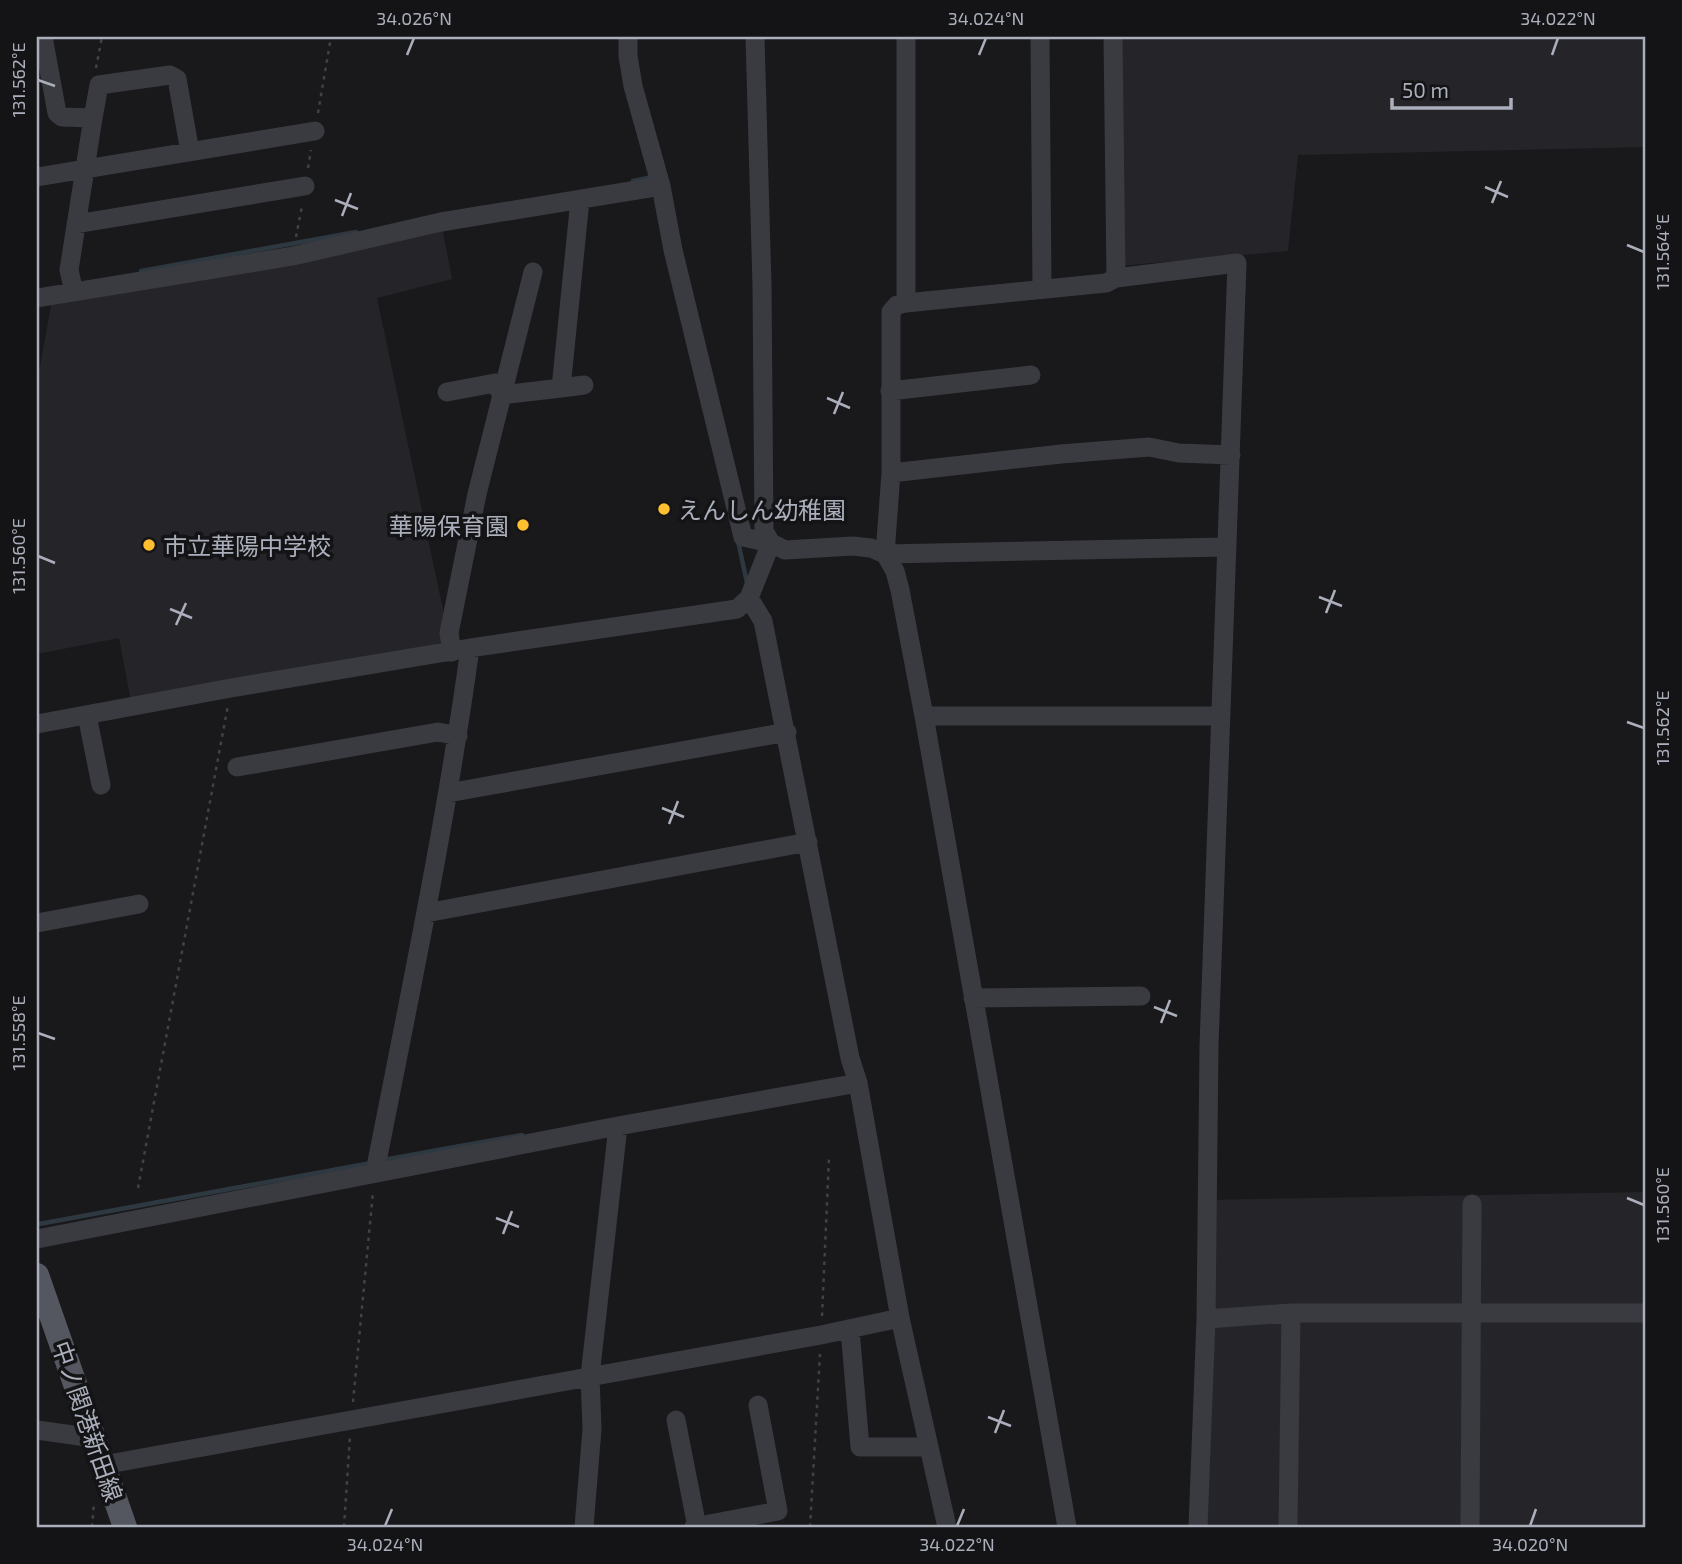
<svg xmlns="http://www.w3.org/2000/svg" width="1682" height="1564" viewBox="0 0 1682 1564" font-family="'Exo 2','Noto Sans JP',sans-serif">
	<rect width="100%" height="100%" fill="#19191b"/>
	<path fill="#252529" d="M 1115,37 L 1645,37 L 1645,147 L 1298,155 L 1288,251 L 1119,266 Z
		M 441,222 L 452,279 L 377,298 L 452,652 L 132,706 L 119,638 L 37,654 L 37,383 L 53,295 Z
		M 1645,1192 L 1645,1527 L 1203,1527 L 1206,1200 Z"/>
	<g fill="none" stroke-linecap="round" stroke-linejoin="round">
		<path stroke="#2e3841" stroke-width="4.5" d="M 633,181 L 652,177
			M 141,271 L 356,232
			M 738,541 L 747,583
			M 383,1160 L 522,1135
			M 39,1224 L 371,1163"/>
		<path stroke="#404248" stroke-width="2.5" stroke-dasharray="3.5 5" stroke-linecap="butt" d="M 96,68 L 102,37
			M 318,113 L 331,37
			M 308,168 L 311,150
			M 296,237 L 302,206
			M 138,1188 L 228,705
			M 822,1316 L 829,1158
			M 353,1402 L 373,1192
			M 92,1527 L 94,1502
			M 344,1527 L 350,1436
			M 810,1527 L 820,1354"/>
		<path stroke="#3a3b41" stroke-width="19" d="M 43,37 L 57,113 L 62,117 L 93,118 L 69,270 L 74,292
			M 628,37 L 628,56 L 633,86 L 661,186 L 673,250 L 743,537 L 771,543 L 785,550 L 853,546 L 871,548 L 885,554 L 1226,547
			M 755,37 L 762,286 L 764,531 L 771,543
			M 906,37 L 906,303
			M 1040,37 L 1042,289
			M 1113,37 L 1116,278
			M 93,118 L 99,85 L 170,75 L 177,79 L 190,152
			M 37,177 L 315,131
			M 76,224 L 305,186
			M 37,298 L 293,256 L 441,222 L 661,186
			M 561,388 L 584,385
			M 890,391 L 1031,375
			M 447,392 L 495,383 L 502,395
			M 502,395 L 533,272
			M 891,473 L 1061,454 L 1149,447 L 1179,453 L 1231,455
			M 749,598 L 763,621 L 850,1058 L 858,1083 L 900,1318 L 947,1527
			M 452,652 L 449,633 L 477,494 L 502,395 L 561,388 L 580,200
			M 87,715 L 101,785
			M 924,716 L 1220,716
			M 37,724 L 231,688 L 470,648 L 737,609 L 749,598 L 771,543
			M 237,767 L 438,732 L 458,736
			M 448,793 L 787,732
			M 426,913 L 808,842
			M 37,923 L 139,904
			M 973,998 L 1141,996
			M 375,1172 C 409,998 446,824 470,648
			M 37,1239 L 618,1126 L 858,1083
			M 1206,1319 L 1291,1313 L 1645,1313
			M 850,1329 L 860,1447 L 929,1447
			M 676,1420 L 697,1527
			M 37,1430 L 94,1438
			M 103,1465 L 821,1335 L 900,1318
			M 584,1527 L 592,1429 L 590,1376 L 618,1126
			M 694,1527 L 778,1511 L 758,1405
			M 1067,1527 L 924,716 L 900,590 L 895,571 L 885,554 L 891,473 L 891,312 L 897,305 L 906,303 L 1106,283 L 1116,278 L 1237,263 L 1209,1046 L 1206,1319 L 1198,1527
			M 1288,1527 L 1291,1313
			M 1470,1527 L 1472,1204"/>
		<path stroke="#555760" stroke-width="24" d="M 37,1275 L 125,1527"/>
	</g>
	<path fill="none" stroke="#abafbc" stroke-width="2.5" d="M 407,55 L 414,38M 979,55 L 986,38M 1552,55 L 1558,38M 38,80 L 55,86M 1485,187 L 1508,197M 335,200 L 358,209M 1492,203 L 1501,181M 342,216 L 351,193M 1627,245 L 1644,252M 827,398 L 850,408M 834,414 L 843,392M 38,556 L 55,563M 1319,597 L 1342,606M 170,609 L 192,618M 1326,613 L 1335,590M 176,625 L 186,603M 1627,722 L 1644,728M 662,808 L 684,817M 669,824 L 678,801M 1154,1007 L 1177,1016M 1161,1023 L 1170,1000M 38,1033 L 55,1039M 1627,1198 L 1644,1205M 496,1218 L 519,1227M 503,1234 L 512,1211M 988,1417 L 1011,1426M 995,1433 L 1004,1410M 385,1526 L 392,1509M 957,1526 L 964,1509M 1530,1526 L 1536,1509"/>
	<g fill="#fdbf2f" stroke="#141416" stroke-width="2.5">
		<circle cx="664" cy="509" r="7"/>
		<circle cx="523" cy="525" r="7"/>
		<circle cx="149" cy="545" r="7"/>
	</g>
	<g text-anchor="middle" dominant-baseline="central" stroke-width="7" stroke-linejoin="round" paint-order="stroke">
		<g font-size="24" fill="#abafbc" stroke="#141416" text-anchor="start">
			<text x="678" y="509">えんしん幼稚園</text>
			<text x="509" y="525" text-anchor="end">華陽保育園</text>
			<text x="163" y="545">市立華陽中学校</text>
		</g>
		<g font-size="24" fill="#abafbc" stroke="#141416">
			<text transform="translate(88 1421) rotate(71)">中ノ関港新田線</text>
		</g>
	</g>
	<rect width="1682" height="1564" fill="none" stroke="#141416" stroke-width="77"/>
	<path d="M1392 98v10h119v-10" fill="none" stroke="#abafbc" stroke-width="3.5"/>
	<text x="1402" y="98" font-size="21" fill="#abafbc" stroke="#141416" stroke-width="5" paint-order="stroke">50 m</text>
	<rect x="38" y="38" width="1606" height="1488" fill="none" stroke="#abafbc" stroke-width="2.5"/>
	<g font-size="18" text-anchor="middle" fill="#abafbc">
		<text x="414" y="25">34.026°N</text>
		<text x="986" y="25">34.024°N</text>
		<text x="1558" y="25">34.022°N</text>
		<text transform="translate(19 80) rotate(-90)" y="6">131.562°E</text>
		<text transform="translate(1663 252) rotate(-90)" y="6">131.564°E</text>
		<text transform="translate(19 556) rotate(-90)" y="6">131.560°E</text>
		<text transform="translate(1663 728) rotate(-90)" y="6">131.562°E</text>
		<text transform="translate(19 1033) rotate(-90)" y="6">131.558°E</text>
		<text transform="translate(1663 1205) rotate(-90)" y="6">131.560°E</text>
		<text x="385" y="1551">34.024°N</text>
		<text x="957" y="1551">34.022°N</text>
		<text x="1530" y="1551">34.020°N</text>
	</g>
</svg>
